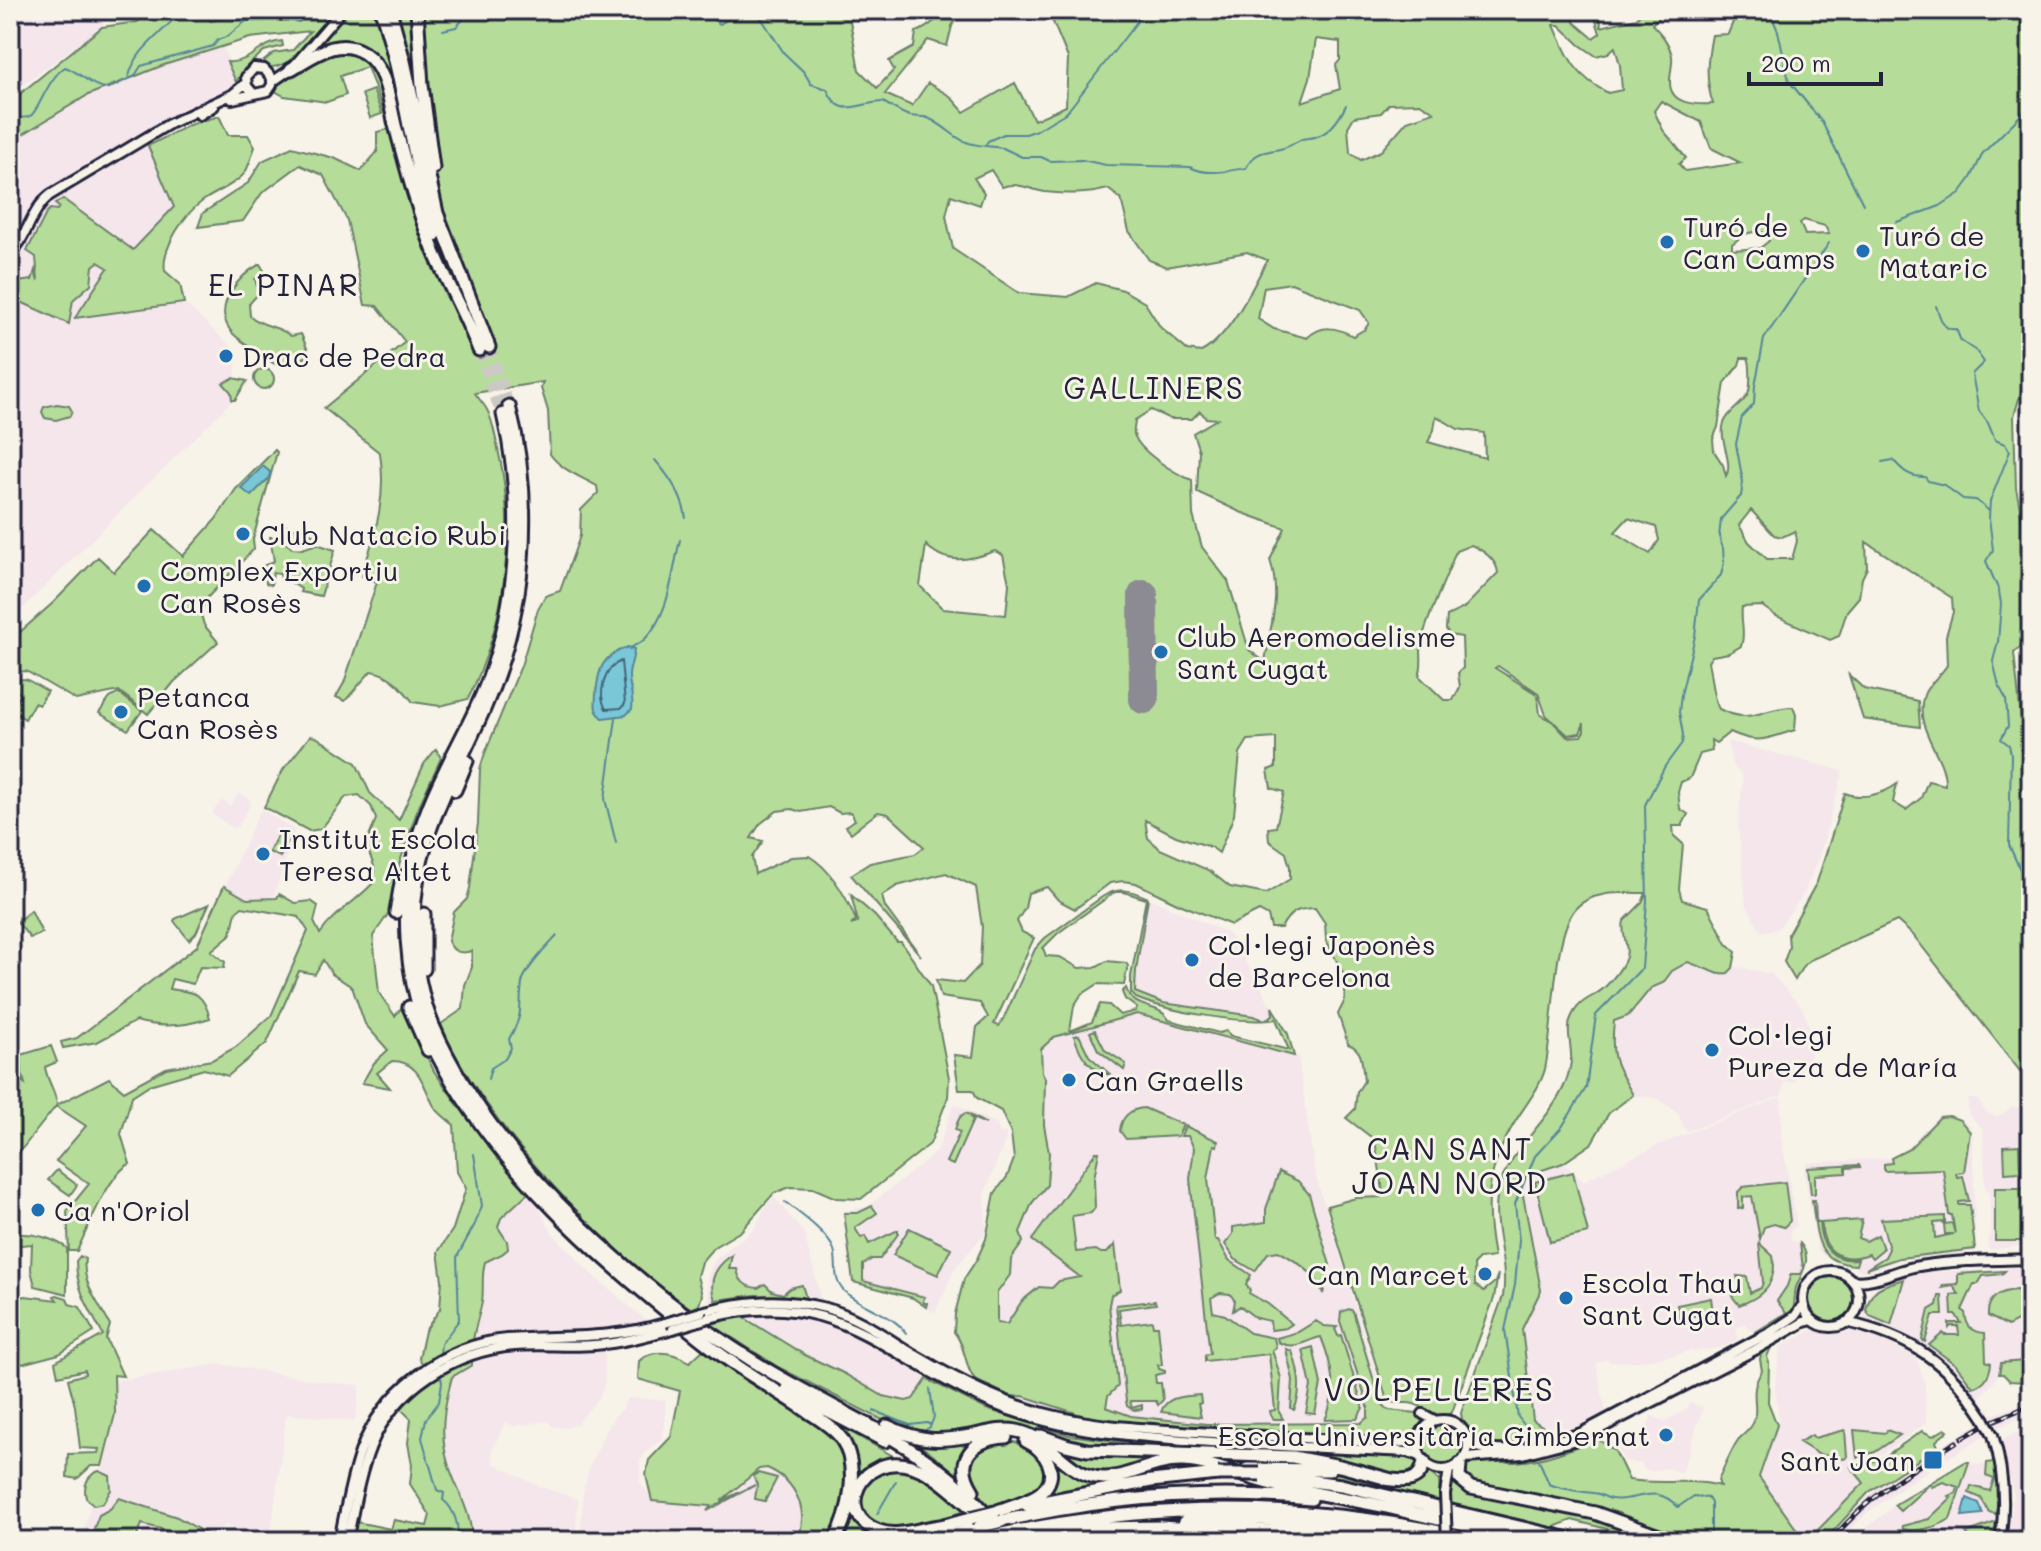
<svg xmlns="http://www.w3.org/2000/svg" width="2041" height="1551" viewBox="0 0 2041 1551" font-family="Mali,sans-serif">
	<rect width="100%" height="100%" fill="#f7f3e8"/>
	<filter id="ink" filterUnits="userSpaceOnUse"><feTurbulence type="fractalNoise" baseFrequency=".0125" numOctaves="2"/><feDisplacementMap in="SourceGraphic" scale="16" xChannelSelector="R" yChannelSelector="G"/><feConvolveMatrix kernelMatrix="1 2 1 2 8 2 1 2 1" color-interpolation-filters="sRGB"/></filter>
	<g filter="url(#ink)">
		<path fill="#f4e6eb" d="M 10,10 L 129,10 L 107,16 L 102,27 L 10,94 Z
			M 223,45 L 237,85 L 142,132 L 174,207 L 129,253 L 77,318 L 184,303 L 237,352 L 234,399 L 23,608 L 10,613 L 10,142 L 91,93 Z
			M 1727,741 L 1843,771 L 1818,860 L 1803,895 L 1778,929 L 1762,932 L 1746,905 L 1738,825 L 1743,777 L 1732,764 Z
			M 239,793 L 250,800 L 250,805 L 238,826 L 233,828 L 212,814 L 221,800 L 230,806 Z
			M 261,809 L 294,830 L 274,896 L 247,899 L 225,886 Z
			M 1148,898 L 1225,932 L 1232,938 L 1272,1007 L 1274,1014 L 1271,1018 L 1264,1020 L 1254,1016 L 1163,1002 L 1135,992 L 1136,970 Z
			M 1689,962 L 1719,974 L 1728,973 L 1736,967 L 1771,974 L 1802,1007 L 1812,1034 L 1811,1054 L 1794,1082 L 1784,1082 L 1782,1095 L 1686,1132 L 1678,1113 L 1657,1098 L 1633,1095 L 1614,1063 L 1611,1047 L 1614,1021 L 1625,1018 L 1646,997 L 1651,988 L 1663,983 L 1672,971 Z
			M 1137,1014 L 1298,1057 L 1315,1174 L 1383,1397 L 1384,1442 L 1105,1425 L 1024,1407 L 1016,1377 L 995,1325 L 995,1291 L 1009,1262 L 1022,1242 L 1020,1232 L 1032,1202 L 1047,1185 L 1041,1049 L 1054,1037 Z
			M 1781,1097 L 1781,1137 L 1797,1226 L 1790,1231 L 1791,1238 L 1792,1241 L 1800,1243 L 1803,1257 L 1803,1269 L 1800,1274 L 1791,1274 L 1788,1285 L 1777,1301 L 1787,1313 L 1754,1333 L 1745,1324 L 1736,1328 L 1738,1339 L 1723,1347 L 1693,1352 L 1690,1350 L 1681,1354 L 1637,1361 L 1611,1362 L 1607,1359 L 1596,1363 L 1606,1413 L 1581,1425 L 1548,1434 L 1545,1428 L 1533,1420 L 1522,1328 L 1541,1290 L 1520,1192 L 1523,1179 L 1527,1175 L 1563,1163 L 1583,1181 L 1661,1144 Z
			M 1968,1099 L 1977,1099 L 1988,1114 L 1993,1116 L 1999,1116 L 2012,1107 L 2031,1109 L 2031,1244 L 1991,1250 L 1988,1248 L 1988,1237 L 1991,1233 L 1989,1192 L 1985,1187 L 1983,1129 L 1968,1114 Z
			M 954,1104 L 997,1124 L 1000,1133 L 1006,1133 L 1006,1138 L 985,1192 L 986,1232 L 955,1268 L 935,1312 L 925,1307 L 913,1298 L 853,1282 L 844,1211 L 867,1207 L 925,1162 L 938,1149 Z
			M 1940,1114 L 1961,1119 L 1970,1126 L 1972,1132 L 1976,1251 L 1900,1260 L 1871,1271 L 1864,1271 L 1824,1256 L 1818,1250 L 1804,1171 L 1807,1163 L 1891,1158 L 1906,1150 Z
			M 529,1192 L 553,1234 L 590,1273 L 650,1324 L 604,1332 L 605,1381 L 600,1396 L 577,1424 L 565,1428 L 552,1426 L 548,1421 L 514,1426 L 505,1422 L 492,1450 L 493,1463 L 538,1486 L 578,1499 L 575,1541 L 471,1541 L 470,1527 L 448,1465 L 442,1436 L 443,1415 L 452,1377 L 472,1365 L 475,1320 L 482,1300 L 481,1277 L 485,1261 L 502,1254 L 508,1249 L 507,1241 L 498,1226 L 501,1217 Z
			M 774,1197 L 804,1233 L 823,1308 L 803,1303 L 709,1306 L 707,1278 L 712,1265 L 718,1257 L 754,1230 L 766,1206 Z
			M 2028,1267 L 2031,1271 L 2031,1330 L 2024,1331 L 2024,1362 L 2001,1363 L 1995,1381 L 1977,1400 L 1958,1376 L 1932,1353 L 1916,1342 L 1864,1318 L 1870,1291 L 1886,1283 L 1918,1273 Z
			M 769,1315 L 813,1319 L 852,1333 L 927,1379 L 907,1412 L 741,1316 Z
			M 1855,1329 L 1916,1356 L 1925,1384 L 1926,1423 L 1884,1453 L 1850,1464 L 1864,1483 L 1805,1541 L 1759,1477 L 1779,1418 L 1775,1387 L 1780,1347 L 1813,1330 L 1832,1335 Z
			M 220,1364 L 326,1382 L 360,1385 L 355,1421 L 286,1414 L 270,1541 L 243,1541 L 225,1524 L 214,1541 L 81,1541 L 115,1414 L 114,1381 Z
			M 627,1398 L 666,1400 L 663,1439 L 646,1451 L 640,1460 L 640,1482 L 652,1500 L 694,1505 L 718,1503 L 757,1472 L 769,1469 L 787,1481 L 799,1499 L 803,1517 L 796,1541 L 581,1541 L 583,1494 L 589,1468 L 606,1431 L 615,1416 L 623,1409 Z
			M 2031,1401 L 2031,1413 L 1996,1428 L 1905,1485 L 1868,1512 L 1838,1541 L 1827,1541 L 1870,1494 L 1903,1470 L 1992,1415 Z
			M 1689,1403 L 1703,1407 L 1682,1473 L 1666,1468 L 1652,1471 L 1644,1469 L 1642,1464 L 1625,1461 L 1616,1446 L 1619,1439 L 1626,1441 L 1647,1430 L 1651,1416 L 1665,1421 L 1687,1409 Z
			M 2031,1425 L 2031,1541 L 2008,1541 L 2014,1494 L 2001,1441 Z
			M 1965,1462 L 1979,1465 L 1993,1462 L 1995,1466 L 1999,1502 L 1995,1512 L 1994,1541 L 1852,1541 L 1892,1507 Z"/>
		<path fill="#b5dd99" stroke="#6c806a" stroke-width="2" fill-rule="evenodd" d="M 156,10 L 205,10 L 206,17 L 211,21 L 225,18 L 230,10 L 337,10 C 322,28 294,69 269,67 L 264,61 L 274,53 L 293,50 L 310,31 L 250,38 L 164,65 L 88,95 L 10,142 L 10,102 L 102,27 L 137,22 Z
			M 348,10 L 848,10 L 859,70 L 877,88 L 894,70 L 889,61 L 914,47 L 916,32 C 935,27 937,10 961,10 L 952,26 L 947,46 L 928,40 L 885,94 L 912,106 L 928,83 L 950,96 L 964,112 L 1015,83 L 1034,120 L 1066,106 L 1068,58 L 1048,10 L 1574,10 L 1574,22 L 1593,38 L 1600,33 L 1595,18 L 1595,10 L 1600,10 L 1601,27 L 1637,18 L 1642,10 L 1661,10 L 1662,15 L 1652,24 C 1661,34 1669,42 1672,56 C 1673,64 1670,73 1670,81 C 1669,105 1696,105 1713,104 C 1705,80 1707,60 1712,35 L 1728,34 L 1738,10 L 2031,10 L 2031,379 L 2024,382 L 2014,416 L 2016,488 L 2031,565 L 2031,637 L 2014,653 L 2031,811 L 2031,1085 L 1913,935 L 1897,921 L 1810,960 L 1803,966 L 1795,980 L 1784,962 L 1789,947 L 1788,934 L 1817,882 L 1845,793 C 1861,800 1884,794 1897,784 L 1893,802 L 1906,810 L 1921,798 L 1928,781 L 1945,785 C 1947,757 1912,729 1924,695 C 1928,683 1941,676 1947,665 L 1946,636 L 1953,612 L 1952,598 L 1866,542 L 1867,568 L 1862,578 L 1859,597 L 1847,611 L 1839,636 L 1830,640 L 1776,616 L 1762,606 L 1742,607 C 1740,621 1746,633 1741,646 L 1729,653 L 1712,656 L 1708,662 C 1712,677 1711,696 1719,709 C 1752,726 1762,707 1793,707 L 1796,715 L 1795,730 C 1766,739 1759,745 1730,732 L 1716,743 L 1711,740 L 1712,751 L 1700,754 L 1690,778 L 1681,782 L 1678,792 L 1680,809 L 1688,814 L 1682,826 L 1673,826 L 1674,836 L 1683,844 L 1679,889 L 1682,900 L 1708,907 L 1727,944 L 1736,952 L 1733,968 L 1728,973 L 1719,974 L 1688,962 L 1672,971 L 1663,983 L 1651,988 L 1628,1016 L 1614,1021 C 1610,1058 1615,1064 1633,1095 L 1609,1113 L 1591,1144 L 1563,1163 L 1527,1175 L 1521,1185 L 1541,1290 L 1522,1329 L 1533,1420 L 1545,1428 L 1548,1434 L 1515,1444 L 1481,1444 L 1475,1441 L 1462,1419 L 1461,1413 L 1503,1296 C 1509,1260 1489,1223 1499,1187 C 1511,1148 1549,1122 1565,1084 C 1568,1076 1572,1063 1571,1055 C 1571,1043 1566,1030 1571,1018 C 1580,997 1594,999 1606,986 C 1612,980 1620,970 1624,962 C 1632,948 1620,936 1624,921 L 1642,903 L 1646,893 C 1624,893 1592,890 1576,908 C 1552,935 1554,1029 1545,1069 C 1540,1088 1525,1105 1515,1122 C 1486,1170 1484,1203 1494,1257 L 1479,1259 L 1474,1264 L 1475,1285 L 1484,1291 L 1495,1282 L 1498,1274 L 1494,1298 L 1452,1412 C 1434,1423 1429,1408 1414,1404 C 1404,1401 1397,1406 1387,1400 L 1327,1206 L 1356,1198 L 1382,1197 L 1383,1191 L 1375,1140 L 1346,1118 L 1355,1109 L 1357,1092 L 1364,1081 C 1362,1066 1364,1049 1348,1044 L 1338,1014 L 1345,1000 L 1345,977 L 1326,940 L 1325,923 L 1315,908 C 1297,909 1290,911 1281,928 L 1271,928 L 1268,916 L 1259,911 L 1231,925 L 1177,903 L 1136,883 L 1123,881 L 1110,883 L 1075,909 L 1058,900 L 1047,887 L 1028,893 L 1025,908 L 1017,921 L 1022,932 L 1034,938 L 994,1024 L 999,1026 L 1004,1018 L 1035,949 L 1045,938 L 1102,897 C 1119,886 1131,890 1148,898 L 1136,970 L 1135,992 L 1163,1003 L 1254,1016 L 1264,1020 L 1273,1015 L 1272,1007 L 1288,1034 L 1294,1056 L 1137,1014 L 1054,1037 L 1041,1049 L 1042,1072 L 1045,1078 L 1044,1125 L 1049,1153 L 1047,1185 L 1032,1203 L 1020,1232 L 1023,1242 L 1011,1259 L 1010,1275 L 997,1293 L 997,1323 L 1007,1324 L 1022,1301 L 1039,1287 L 1052,1288 L 1059,1281 L 1080,1277 L 1032,1240 L 1096,1152 L 1099,1152 L 1094,1178 L 1095,1208 L 1091,1213 L 1072,1216 L 1076,1252 L 1096,1250 L 1101,1253 L 1107,1253 L 1115,1244 L 1120,1290 L 1111,1295 L 1109,1305 L 1118,1386 L 1108,1396 L 1106,1407 L 1131,1416 L 1207,1424 L 1361,1423 L 1368,1417 L 1368,1406 L 1340,1321 L 1341,1312 L 1349,1309 L 1353,1311 L 1380,1401 L 1388,1410 L 1417,1413 L 1423,1423 C 1416,1436 1407,1439 1393,1440 L 1138,1424 L 1088,1417 L 1023,1396 C 1011,1398 1003,1393 993,1388 C 988,1385 979,1383 975,1379 C 965,1370 966,1345 954,1332 L 955,1314 L 964,1279 L 977,1259 L 986,1239 L 995,1193 L 1007,1177 L 1014,1159 L 1011,1133 L 1001,1111 L 977,1098 L 973,1090 L 959,1090 L 954,1055 L 973,1057 L 977,1027 L 988,1017 L 980,1003 L 941,997 L 936,980 L 963,983 L 980,965 L 982,927 L 976,887 L 946,873 L 897,886 L 882,896 L 885,907 L 921,956 L 851,875 L 870,863 L 915,854 L 924,847 L 888,814 L 878,812 L 851,833 L 845,826 L 855,820 L 851,812 L 840,813 L 829,807 L 801,812 L 792,809 L 777,811 L 760,824 L 751,838 L 763,841 L 752,857 L 755,874 L 791,857 L 809,856 C 832,870 846,896 856,920 L 851,925 L 858,922 L 851,895 L 875,916 L 897,942 L 901,942 L 931,986 L 949,1078 L 948,1097 L 930,1144 L 861,1199 L 836,1198 L 813,1188 L 790,1187 L 774,1193 L 741,1231 L 714,1247 L 701,1262 L 697,1276 L 702,1295 L 699,1305 L 692,1309 C 606,1253 479,1118 441,1024 L 463,1009 L 465,985 L 472,967 L 472,951 C 461,954 453,953 448,941 L 454,912 L 467,899 L 470,888 L 478,823 L 480,769 L 485,753 L 521,666 L 538,609 L 545,596 L 560,591 L 580,536 L 581,510 L 598,493 L 597,486 C 581,477 560,469 550,454 L 548,411 L 541,388 L 543,382 L 475,393 C 478,398 483,403 486,408 C 493,419 495,436 498,449 C 517,532 506,623 468,699 L 440,706 L 413,702 C 401,687 391,674 371,671 L 345,701 L 336,697 L 344,683 L 377,582 L 362,576 C 375,533 387,499 380,453 L 324,408 L 405,342 L 377,306 L 365,305 L 347,220 L 323,175 L 300,165 L 262,193 L 243,221 L 198,227 L 203,213 L 248,183 L 262,161 L 292,147 L 334,158 L 361,171 L 377,152 L 377,132 L 390,129 L 367,67 L 340,76 L 346,95 L 327,102 L 284,96 L 275,91 L 277,85 C 308,62 359,21 381,80 C 386,94 386,110 392,123 C 395,110 390,98 387,85 C 374,42 348,40 311,54 ZM 1554,25 L 1559,25 L 1580,45 L 1596,56 L 1608,53 L 1615,47 L 1620,65 L 1622,90 L 1608,93 C 1575,76 1568,58 1554,25 ZM 1316,39 L 1340,42 L 1340,60 L 1336,65 L 1340,89 L 1302,102 L 1310,78 ZM 1661,101 L 1701,122 L 1711,148 L 1741,163 L 1685,171 L 1679,164 L 1686,158 L 1663,130 L 1654,111 ZM 1420,103 L 1434,112 L 1407,121 L 1381,151 L 1361,160 L 1350,153 L 1348,127 L 1354,117 L 1381,113 L 1389,104 ZM 991,170 L 1002,187 C 1017,181 1030,190 1045,192 C 1067,194 1086,195 1108,189 L 1121,199 L 1129,231 L 1149,260 L 1167,267 L 1247,252 L 1267,260 C 1254,286 1228,339 1201,352 L 1187,350 L 1161,328 L 1145,303 L 1123,290 L 1096,283 L 1068,297 L 1019,293 L 953,249 L 946,216 L 951,195 L 980,205 L 984,193 L 974,178 ZM 1804,220 L 1825,226 L 1829,234 L 1805,235 L 1800,223 ZM 1753,232 L 1766,233 L 1769,241 L 1760,248 L 1732,250 L 1732,244 L 1745,234 ZM 1291,283 L 1360,310 L 1369,323 L 1365,329 L 1353,336 C 1336,327 1322,324 1307,338 L 1274,329 L 1258,319 L 1264,287 ZM 1741,358 L 1748,358 C 1751,363 1751,389 1748,394 C 1743,405 1730,409 1724,423 C 1718,439 1734,463 1726,476 L 1723,465 L 1714,451 L 1713,439 L 1718,427 L 1725,383 L 1739,365 ZM 1151,410 L 1170,419 L 1192,419 L 1200,411 L 1206,418 L 1217,419 L 1193,433 L 1199,451 L 1197,492 L 1240,512 L 1285,528 L 1270,560 C 1282,597 1270,625 1265,662 L 1249,650 L 1228,581 L 1202,547 L 1193,515 L 1192,480 C 1176,474 1139,452 1134,434 C 1133,430 1135,425 1135,420 ZM 1436,416 L 1458,429 L 1484,433 L 1485,458 L 1428,442 L 1434,430 ZM 1751,510 L 1774,535 L 1782,537 L 1795,531 L 1797,541 L 1792,559 L 1767,559 L 1749,542 L 1739,525 ZM 1628,518 L 1656,527 L 1659,540 L 1650,554 L 1615,532 ZM 926,545 C 947,566 970,560 995,551 L 1003,555 L 1009,584 L 1006,615 L 943,609 L 920,586 ZM 1471,545 C 1483,550 1497,560 1498,573 L 1464,608 L 1447,616 L 1446,629 L 1450,635 L 1462,637 L 1463,668 L 1458,673 L 1460,687 L 1453,700 L 1444,700 L 1419,676 C 1424,663 1419,652 1422,639 C 1431,608 1445,581 1456,551 ZM 1498,666 L 1538,693 L 1546,715 L 1568,735 L 1580,733 L 1584,723 L 1584,731 L 1581,736 L 1567,737 L 1553,722 L 1540,714 L 1538,698 L 1535,693 L 1495,668 ZM 1276,738 L 1276,767 L 1268,770 L 1271,788 L 1284,792 L 1276,827 L 1268,828 L 1269,841 L 1286,853 L 1290,867 L 1290,879 L 1266,894 L 1230,887 L 1210,871 L 1160,849 L 1148,838 L 1145,820 L 1176,836 L 1211,847 L 1219,853 L 1234,815 L 1240,753 L 1248,740 ZM 1115,892 L 1124,892 L 1146,899 L 1131,976 L 1131,993 L 1136,998 C 1167,1011 1244,1025 1276,1019 L 1289,1050 L 1231,1036 L 1226,1031 L 1219,1033 L 1169,1020 C 1159,1002 1134,1012 1126,988 L 1122,992 L 1125,999 L 1137,1008 L 1136,1011 L 1120,1015 L 1109,1005 L 1100,1004 L 1092,1022 L 1070,1031 L 1074,1006 L 1081,995 L 1098,984 L 1124,985 L 1128,966 L 1126,963 L 1107,961 L 1095,967 L 1079,968 L 1060,957 L 1046,956 L 1043,948 L 1058,933 Z
			M 282,41 L 283,46 L 264,51 L 244,69 L 236,82 L 227,62 C 250,64 260,43 282,41 Z
			M 373,90 L 382,114 L 370,118 L 362,94 Z
			M 219,116 L 228,135 L 248,135 L 255,147 C 251,156 249,170 242,176 C 232,186 216,192 204,200 C 185,213 161,248 165,271 L 180,284 L 184,303 L 75,318 L 108,268 L 98,262 L 93,266 L 91,284 L 73,300 L 69,324 L 10,297 L 10,283 L 32,280 L 35,270 L 38,282 L 36,257 L 27,251 L 47,212 L 50,209 L 57,210 L 59,207 L 55,204 L 63,199 L 133,250 L 174,207 L 148,146 L 189,125 Z
			M 260,264 L 266,274 L 255,279 L 259,293 L 249,304 L 250,316 C 265,328 277,325 291,336 L 301,334 L 310,355 C 302,359 290,367 281,366 C 272,365 262,355 255,350 C 247,344 235,338 230,330 C 212,305 240,275 260,264 Z
			M254 379a10 10 0 1 1 20 0a10 10 0 1 1-20 0Z
			M 233,378 L 247,381 L 235,400 L 232,400 L 231,392 L 223,383 Z
			M 57,404 L 69,406 L 72,411 L 70,416 L 56,420 L 45,418 L 42,412 L 44,407 Z
			M 275,450 L 277,452 L 253,539 L 254,549 L 206,599 L 207,602 L 200,611 L 204,625 L 218,642 L 174,682 L 148,714 L 119,691 L 76,700 L 26,671 L 10,673 L 10,641 L 54,602 L 98,557 L 114,572 L 154,530 L 183,556 L 216,519 L 236,489 Z
			M 284,525 L 313,534 C 302,548 287,542 284,525 Z
			M 270,537 L 278,537 L 292,548 L 302,549 L 317,544 L 335,550 L 321,596 L 300,592 L 301,589 L 289,581 L 281,579 L 280,574 L 273,573 L 271,585 L 266,583 L 263,566 L 274,561 Z
			M 1849,675 L 1864,689 L 1918,701 L 1920,727 L 1863,719 Z
			M 26,679 L 47,691 L 39,705 L 34,703 L 25,719 L 12,711 L 21,694 L 10,688 L 10,680 Z
			M 119,693 L 142,711 L 128,730 L 99,713 L 110,698 Z
			M 310,736 L 316,737 L 356,763 L 370,793 L 399,820 L 424,764 L 436,749 L 441,758 L 418,808 L 399,865 L 393,907 L 373,936 L 379,993 L 395,1016 L 402,1007 L 434,1071 L 465,1115 L 529,1192 L 501,1218 L 498,1227 L 507,1241 L 508,1249 L 502,1254 L 485,1262 C 481,1276 484,1288 482,1302 C 479,1316 475,1326 473,1341 L 450,1349 L 423,1365 L 419,1358 L 425,1331 L 440,1309 L 442,1280 L 438,1252 L 453,1229 L 466,1188 L 457,1172 L 454,1125 C 447,1119 439,1114 434,1106 C 423,1086 420,1061 392,1061 L 377,1073 L 390,1088 L 362,1083 L 374,1063 L 388,1050 L 365,1024 L 352,987 L 332,974 L 323,960 L 315,974 L 299,971 L 267,1043 L 228,1076 L 204,1069 L 149,1085 L 132,1096 L 121,1134 L 130,1164 C 109,1173 88,1228 77,1251 L 69,1251 L 67,1211 L 89,1184 L 56,1161 L 86,1126 L 56,1106 L 10,1164 L 10,1055 L 18,1060 L 19,1078 L 25,1084 L 22,1073 L 21,1055 L 51,1046 L 57,1062 L 45,1067 C 47,1081 56,1092 57,1105 L 109,1078 L 124,1091 L 166,1068 L 212,1060 L 236,1047 L 271,1016 L 308,931 L 299,917 L 242,907 L 236,912 L 231,934 L 211,951 L 225,962 L 224,968 L 200,967 L 193,984 L 172,979 L 169,989 C 194,993 202,990 210,1018 C 186,1026 160,1028 136,1021 L 97,1042 L 63,1048 L 61,1042 L 77,1038 L 197,946 L 224,886 L 247,899 L 277,898 L 279,894 L 295,903 L 311,901 L 318,906 L 314,922 L 320,934 C 334,913 357,901 374,882 L 374,866 L 366,845 L 376,819 L 371,806 L 359,795 L 346,797 L 321,829 L 309,831 L 264,807 L 283,770 Z
			M 280,830 L 290,836 L 280,857 L 269,852 Z
			M 209,904 L 196,933 L 189,940 L 174,921 L 175,919 Z
			M 31,910 L 42,933 L 30,938 L 17,922 Z
			M 1095,1030 L 1105,1050 L 1126,1064 L 1124,1070 L 1098,1050 L 1090,1032 Z
			M 1079,1035 L 1089,1056 L 1112,1076 C 1089,1068 1082,1060 1074,1036 Z
			M 1144,1108 L 1183,1125 L 1178,1136 L 1126,1139 L 1120,1131 C 1121,1117 1130,1109 1144,1108 Z
			M 966,1113 L 986,1124 L 970,1117 L 973,1120 L 953,1165 L 946,1162 L 960,1132 L 955,1130 C 957,1123 959,1115 966,1113 Z
			M 1949,1116 L 1960,1120 L 1970,1132 L 1964,1172 L 1956,1173 L 1957,1177 L 1963,1176 L 1969,1201 L 1959,1202 L 1959,1205 L 1970,1205 L 1975,1249 L 1899,1258 L 1866,1269 L 1885,1257 L 1889,1249 L 1881,1219 L 1945,1216 L 1945,1222 L 1934,1223 L 1935,1238 L 1953,1234 L 1945,1234 L 1944,1224 L 1952,1223 L 1955,1234 L 1952,1215 L 1949,1215 L 1943,1169 L 1884,1171 L 1884,1164 L 1892,1163 L 1891,1158 L 1909,1149 L 1940,1117 Z
			M 1185,1126 L 1218,1141 L 1217,1146 L 1214,1145 L 1208,1179 L 1215,1240 L 1218,1240 L 1229,1260 L 1251,1275 L 1246,1285 L 1250,1290 L 1249,1293 L 1268,1304 L 1292,1324 L 1286,1328 L 1271,1330 L 1270,1321 L 1256,1318 L 1240,1306 L 1233,1311 L 1235,1301 L 1230,1294 L 1220,1293 L 1211,1298 L 1213,1312 L 1225,1315 L 1250,1333 L 1274,1338 L 1276,1347 L 1272,1350 L 1281,1378 L 1279,1412 L 1283,1419 L 1274,1419 L 1271,1416 L 1270,1411 L 1275,1410 L 1269,1354 L 1205,1361 L 1205,1355 L 1210,1354 L 1190,1179 L 1194,1148 L 1188,1136 L 1181,1136 Z
			M 2019,1145 L 2020,1172 L 2005,1173 L 2004,1146 Z
			M 1859,1165 L 1860,1167 L 1846,1168 L 1846,1173 L 1815,1175 L 1815,1194 L 1811,1194 L 1808,1168 Z
			M 57,1170 L 77,1185 L 70,1195 L 48,1180 Z
			M 1279,1172 L 1298,1181 L 1309,1194 L 1330,1265 L 1323,1294 C 1319,1276 1297,1261 1278,1251 L 1268,1253 L 1255,1271 L 1235,1259 L 1225,1244 L 1233,1234 L 1233,1227 L 1266,1222 L 1266,1209 Z
			M 1573,1172 L 1588,1233 L 1550,1242 L 1535,1182 Z
			M 1785,1182 L 1790,1221 L 1784,1227 L 1774,1224 L 1764,1227 L 1760,1239 L 1752,1196 L 1743,1197 L 1743,1208 L 1738,1209 L 1738,1192 L 1743,1187 Z
			M 1995,1188 L 2027,1188 L 2028,1241 L 1995,1241 Z
			M 1812,1200 L 1815,1200 L 1816,1222 L 1819,1222 C 1820,1247 1833,1262 1858,1259 L 1856,1265 C 1814,1263 1817,1233 1812,1200 Z
			M 872,1206 L 877,1213 L 855,1228 L 861,1238 L 865,1236 L 869,1244 L 898,1230 L 898,1234 L 880,1259 L 872,1259 L 863,1265 L 863,1281 L 925,1297 L 923,1300 L 924,1303 L 927,1303 L 926,1307 L 913,1298 L 853,1282 L 844,1213 L 858,1213 Z
			M 1862,1220 L 1858,1238 L 1866,1241 L 1878,1235 L 1883,1249 L 1872,1258 L 1869,1254 C 1841,1264 1823,1252 1821,1223 Z
			M 909,1228 L 951,1248 L 938,1275 L 893,1255 Z
			M 19,1234 C 35,1233 54,1239 67,1248 L 67,1294 L 35,1286 L 31,1270 L 32,1244 L 10,1246 L 10,1238 Z
			M 1759,1243 L 1773,1256 C 1778,1283 1763,1297 1739,1305 L 1732,1296 L 1740,1290 L 1737,1276 L 1747,1277 L 1750,1293 L 1761,1288 L 1763,1282 Z
			M 1800,1243 C 1812,1258 1804,1269 1797,1285 C 1793,1293 1796,1302 1793,1310 C 1787,1322 1766,1331 1754,1333 L 1786,1313 L 1777,1301 L 1787,1286 L 1791,1274 L 1800,1274 L 1803,1269 Z
			M 732,1255 L 729,1269 L 737,1269 C 739,1281 745,1287 758,1288 L 765,1284 L 772,1291 L 783,1294 L 790,1288 L 802,1285 L 806,1298 L 756,1295 L 715,1300 C 707,1280 716,1266 732,1255 Z
			M 80,1256 L 85,1259 C 81,1283 100,1305 110,1325 L 106,1339 L 123,1376 L 114,1375 L 115,1414 L 102,1466 L 91,1466 L 77,1479 L 67,1477 L 68,1454 L 98,1453 L 99,1449 L 80,1448 L 75,1406 L 68,1379 L 85,1374 L 85,1370 L 58,1376 L 55,1362 L 103,1335 C 90,1310 76,1290 76,1261 Z
			M 2005,1271 L 2002,1274 L 1983,1276 L 1978,1284 L 1974,1284 L 1962,1310 L 1965,1312 C 1966,1326 1971,1332 1985,1333 L 1986,1361 L 1991,1363 C 1990,1374 1985,1384 1973,1387 L 1956,1365 L 1929,1345 L 1943,1333 L 1944,1335 L 1959,1335 L 1958,1326 L 1951,1326 L 1949,1328 L 1949,1323 L 1961,1323 L 1956,1315 L 1952,1315 L 1951,1295 L 1959,1294 L 1953,1286 L 1942,1288 L 1943,1285 L 1958,1284 L 1958,1274 Z
			M1809 1299a22 22 0 1 1 44 0a22 22 0 1 1-44 0Z
			M 1904,1279 L 1891,1325 L 1870,1316 L 1866,1310 C 1872,1286 1882,1286 1904,1279 Z
			M 2017,1290 L 2031,1306 L 2031,1314 L 2008,1326 L 1988,1316 C 1987,1297 2000,1291 2017,1290 Z
			M 57,1295 L 67,1298 L 69,1304 L 80,1307 L 94,1332 L 59,1354 L 10,1367 L 10,1300 L 25,1296 L 57,1300 L 54,1296 Z
			M 1939,1296 L 1942,1296 L 1943,1315 L 1933,1315 L 1925,1342 L 1922,1340 L 1929,1310 L 1937,1305 Z
			M 1711,1298 L 1713,1313 L 1679,1318 L 1677,1305 Z
			M 1155,1301 L 1156,1304 L 1119,1309 L 1121,1325 L 1152,1321 L 1153,1326 L 1158,1326 L 1162,1365 L 1158,1365 L 1159,1369 L 1165,1371 L 1165,1373 L 1155,1375 L 1156,1383 L 1161,1383 L 1163,1400 L 1158,1405 L 1156,1401 L 1130,1401 L 1132,1408 L 1142,1405 L 1142,1409 L 1134,1410 L 1127,1406 L 1126,1401 L 1116,1305 Z
			M 741,1316 L 805,1355 L 843,1373 L 883,1396 L 906,1401 L 913,1399 L 927,1379 L 986,1409 L 1069,1435 L 1154,1446 L 1412,1457 L 1419,1465 L 1415,1475 L 1397,1477 L 1319,1458 L 1084,1446 L 1025,1426 L 1012,1425 L 945,1438 L 898,1428 L 778,1367 L 711,1324 Z
			M 1316,1321 L 1324,1326 L 1337,1327 L 1335,1329 L 1338,1336 L 1341,1335 L 1363,1408 L 1357,1419 L 1325,1420 C 1338,1392 1332,1364 1321,1337 C 1306,1340 1295,1351 1278,1342 L 1277,1338 L 1298,1332 Z
			M 2031,1330 L 2031,1377 L 2025,1382 L 2010,1381 L 2003,1374 L 1999,1374 L 2001,1363 L 2024,1361 L 2024,1331 Z
			M 706,1347 L 831,1433 C 835,1439 842,1447 845,1454 C 853,1481 840,1517 830,1541 L 796,1541 C 811,1513 796,1480 767,1468 L 759,1469 L 721,1501 L 755,1485 L 707,1511 L 711,1506 L 652,1501 L 646,1475 L 649,1460 L 671,1437 L 680,1391 L 638,1379 L 639,1361 C 655,1347 674,1353 690,1362 Z
			M 1313,1347 L 1321,1384 L 1315,1414 L 1306,1413 L 1311,1386 L 1303,1350 Z
			M 1771,1347 L 1767,1357 L 1769,1363 L 1768,1402 L 1777,1425 L 1759,1477 L 1805,1541 L 1685,1541 L 1651,1526 L 1589,1507 L 1472,1486 L 1464,1480 L 1462,1469 C 1475,1455 1499,1462 1516,1462 C 1545,1460 1570,1450 1596,1438 L 1615,1451 L 1629,1480 C 1660,1485 1690,1478 1720,1486 L 1718,1480 C 1724,1468 1731,1450 1738,1440 C 1744,1433 1751,1430 1754,1421 C 1759,1404 1748,1392 1762,1371 L 1760,1359 L 1762,1351 Z
			M 1286,1349 L 1292,1351 C 1299,1370 1303,1391 1294,1410 L 1291,1408 L 1293,1380 Z
			M 472,1360 L 472,1365 L 452,1377 C 444,1406 439,1434 448,1463 C 455,1487 474,1516 471,1541 L 353,1541 L 356,1522 L 391,1529 L 394,1520 L 427,1526 L 430,1515 L 410,1484 L 412,1465 L 408,1443 L 411,1419 L 401,1409 C 421,1386 443,1372 472,1360 Z
			M 1200,1395 L 1201,1403 L 1198,1404 L 1201,1417 L 1161,1412 C 1167,1395 1184,1397 1200,1395 Z
			M 820,1415 L 902,1461 L 861,1475 L 856,1516 L 894,1536 L 881,1541 L 838,1541 L 852,1456 Z
			M1422 1446a21 21 0 1 1 42 0a21 21 0 1 1-42 0Z
			M 1945,1429 L 1948,1431 L 1936,1441 L 1938,1447 L 1869,1492 L 1824,1541 L 1807,1541 L 1864,1483 L 1851,1467 L 1881,1459 L 1922,1431 L 1933,1436 Z
			M 1845,1430 L 1847,1457 L 1844,1459 L 1818,1454 L 1799,1442 L 1812,1435 L 1814,1438 Z
			M 1854,1430 L 1886,1433 L 1887,1430 L 1900,1435 L 1875,1452 L 1857,1458 Z
			M 1006,1432 C 1048,1437 1061,1476 1103,1482 L 1043,1494 C 1086,1428 953,1409 961,1478 L 930,1452 L 911,1440 L 929,1444 Z
			M 1007,1441 C 1017,1442 1029,1445 1036,1452 C 1048,1462 1049,1480 1036,1490 C 1030,1494 996,1505 988,1506 L 970,1481 L 970,1459 L 983,1447 Z
			M 1066,1447 L 1253,1457 L 1329,1466 L 1227,1467 L 1210,1461 L 1123,1473 L 1094,1474 L 1078,1467 L 1062,1454 Z
			M 1965,1462 L 1969,1462 L 1950,1519 C 1938,1527 1916,1533 1903,1529 L 1902,1526 L 1929,1519 L 1951,1498 L 1949,1496 L 1956,1493 L 1958,1487 L 1943,1482 L 1932,1487 L 1930,1484 L 1900,1511 L 1894,1505 Z
			M 1987,1463 L 1993,1462 L 1995,1466 L 1999,1502 L 1995,1514 L 1989,1512 L 1981,1498 L 1969,1493 L 1971,1486 L 1990,1491 L 1994,1479 L 1986,1476 Z
			M 886,1468 L 914,1471 L 936,1485 L 965,1511 C 945,1519 905,1533 884,1528 C 864,1523 853,1500 865,1483 C 870,1476 879,1472 886,1468 Z
			M 1427,1470 L 1439,1481 L 1440,1503 L 1344,1480 L 1284,1471 L 1345,1474 L 1396,1485 L 1421,1480 Z
			M 99,1471 L 110,1476 L 111,1490 L 103,1503 L 94,1505 L 86,1498 C 83,1486 87,1475 99,1471 Z
			M 758,1473 L 777,1478 L 765,1501 L 755,1499 L 757,1485 L 753,1476 Z
			M 1455,1473 L 1456,1483 L 1464,1490 L 1592,1515 L 1665,1541 L 1618,1541 L 1607,1529 L 1572,1520 L 1551,1528 L 1451,1506 L 1449,1477 Z
			M 119,1498 L 177,1517 L 210,1536 L 207,1541 L 142,1524 L 135,1541 L 123,1541 L 93,1531 L 99,1515 L 110,1509 Z
			M 1996,1522 L 1994,1541 L 1973,1541 L 1966,1533 Z
			M 1153,1531 L 1142,1541 L 1102,1541 L 1086,1533 Z"/>
		<path fill="#7ac7d8" stroke="#578599" stroke-width="2" d="M 263,466 L 270,472 L 269,478 L 251,496 L 241,488 Z
			M 628,647 L 634,649 C 634,658 629,667 629,676 C 629,687 634,696 632,709 L 626,715 L 603,718 C 594,711 595,706 596,695 C 598,670 601,656 628,647 Z
			M 1967,1498 L 1979,1503 L 1983,1514 L 1962,1516 Z"/>
		<g fill="none" stroke-linecap="round" stroke-linejoin="round">
			<path stroke="#45647a" stroke-width="2" d="M 621,661 L 625,704 L 621,708 L 606,709 C 597,694 604,668 621,661 Z"/>
			<path stroke="#578599" stroke-width="2" d="M 662,10 L 668,14 L 710,18 L 720,24 L 743,10
				M 756,10 L 784,53 L 804,72 L 811,84 L 827,89 C 840,121 859,102 883,102 C 891,106 902,115 911,116 C 918,118 923,115 930,119 C 954,131 954,143 985,146 L 988,141 L 1004,134 L 1026,134 L 1037,130 L 1067,112 L 1146,10
				M 1769,10 L 1778,31 L 1789,81 L 1822,122 L 1863,204
				M 443,30 L 456,27 L 472,10 C 488,15 508,20 522,10
				M 2031,68 L 2031,82
				M 129,76 C 137,46 164,34 181,10
				M 10,118 C 16,117 25,119 30,116 C 38,113 47,79 65,67 C 79,71 94,90 109,88 C 118,86 125,79 134,77 L 141,66 L 213,46 L 218,40 L 228,36 L 246,21 L 286,20 L 299,22
				M 986,146 L 1003,148 L 1022,157 L 1041,157 L 1050,161 L 1082,160 L 1106,165 L 1190,167 C 1207,176 1227,171 1246,168 C 1256,149 1267,153 1284,148 C 1290,146 1296,142 1302,139 C 1306,138 1311,138 1315,137 C 1330,133 1340,118 1346,105
				M 1897,222 L 1940,206 L 1960,193 L 1971,178 L 1983,153 L 2031,105
				M 1936,306 C 1940,316 1942,331 1956,329 L 1961,341 L 1976,351 L 1984,362 L 1972,374 L 1979,411 L 1988,423 L 1995,440 L 2005,444 L 2010,451 L 1990,501 L 1989,518 L 1993,550 L 1986,561 L 1999,591 L 2001,604 L 1998,642 L 1993,661 L 1999,686 L 2006,699 L 2008,726 L 2001,739 L 2009,745 L 2011,754 L 2009,845 L 2031,894
				M 655,460 C 669,476 683,496 686,518
				M 1882,462 L 1893,460 C 1903,471 1909,477 1925,477 L 1928,481 L 1944,485 L 1963,499 L 1976,500 L 1989,511
				M 629,650 C 633,645 640,644 644,640 C 670,615 672,572 680,540
				M 616,718 L 605,799 L 616,843
				M 2031,924 L 2029,940 L 2031,953
				M 488,1079 L 491,1068 L 505,1059 L 511,1048 L 509,1039 C 525,1011 518,1011 522,983 C 524,970 548,946 557,936
				M 785,1202 C 799,1213 828,1233 834,1250 C 838,1264 832,1279 844,1291 C 862,1308 892,1313 906,1333
				M 440,1354 L 441,1344 L 459,1320 L 457,1257 L 475,1224 L 482,1206 L 474,1154
				M 440,1373 L 442,1382 L 439,1402 L 426,1419 L 422,1438 L 437,1490 L 444,1493 L 443,1500 C 454,1508 461,1529 456,1541
				M 874,1411 L 910,1425 L 927,1423 L 931,1425
				M 921,1433 L 930,1427 L 934,1417 L 930,1389
				M 1536,1440 L 1518,1417 L 1505,1330 L 1515,1285 L 1519,1240 L 1515,1204 L 1535,1156 L 1562,1127 L 1586,1088 L 1596,1015 L 1642,968 L 1647,901 L 1645,805 L 1665,766 L 1682,743 L 1683,735 L 1679,712 L 1681,695 L 1695,636 L 1699,600 L 1721,575 L 1724,563 L 1723,548 L 1719,537 L 1721,519 L 1741,496 L 1743,482 L 1736,444 L 1742,417 L 1754,404 L 1755,386 L 1764,339 L 1829,243
				M 1539,1460 L 1549,1484 C 1563,1490 1579,1491 1593,1493 C 1600,1493 1605,1498 1611,1499 C 1638,1503 1654,1482 1678,1507 L 1694,1496 L 1708,1498 L 1711,1503 L 1711,1541
				M 877,1514 L 896,1481"/>
			<path stroke="#8c8a92" stroke-width="30" d="M 1143,595 L 1144,699"/>
			<path stroke="#ccc9c5" stroke-width="11" stroke-dasharray="11 5.5" stroke-linecap="butt" d="M 489,347 L 509,406
				M 479,350 L 499,408"/>
			<defs>
				<path id="secondary" d="M 272,82 L 291,69 L 342,10
					M 232,99 L 268,91 L 272,85 L 272,78 L 264,69 L 254,68 L 246,77 L 247,86 L 253,93
					M 200,115 L 214,106
					M 10,254 C 28,237 30,211 50,195 L 169,124 L 233,94 L 246,83
					M1803 1299a28 28 0 1 1 56 0a28 28 0 1 1-56 0Z
					M 1852,1280 C 1874,1284 1897,1269 1919,1266 C 1956,1260 1994,1260 2031,1259
					M 701,1312 C 744,1300 783,1297 826,1308 C 860,1317 888,1339 917,1356 C 961,1382 1006,1405 1056,1416 C 1098,1426 1140,1428 1182,1431 C 1253,1436 1324,1439 1395,1443 L 1408,1442 L 1420,1435
					M 709,1318 C 835,1284 884,1357 989,1402 C 1051,1429 1117,1435 1184,1440 C 1259,1446 1334,1448 1408,1452 L 1420,1456
					M 1846,1322 C 1911,1337 1947,1361 1984,1418
					M 1423,1414 L 1436,1421
					M1418 1445a25 25 0 1 1 50 0a25 25 0 1 1-50 0Z
					M 1993,1435 C 2004,1471 2006,1504 2000,1541
					M 1468,1441 C 1491,1462 1554,1442 1581,1433 L 1771,1332 L 1795,1316 L 1803,1305
					M 1465,1458 L 1523,1454 L 1580,1439 L 1755,1350 L 1804,1322 L 1812,1320
					M 1445,1494 L 1449,1470
					M 339,1541 C 345,1511 350,1481 360,1452 C 382,1391 442,1345 507,1339 C 564,1335 609,1340 665,1323
					M 347,1541 C 354,1509 359,1476 371,1446 C 394,1388 455,1351 515,1346 C 542,1344 568,1347 595,1345 C 621,1343 647,1336 673,1329"/>
				<path id="highway" d="M 381,10 C 405,84 412,161 435,235
					M 390,10 L 404,61 L 437,213 L 489,347
					M 417,10 L 422,85 L 433,168
					M 291,69 C 314,56 338,36 364,53 C 387,68 389,101 395,125 C 406,167 417,209 433,249 C 447,283 466,316 479,350
					M 509,406 C 535,506 526,612 485,707 C 451,785 412,840 414,930 C 415,968 423,1007 440,1041 C 503,1172 648,1298 771,1372 C 859,1424 948,1453 1007,1541
					M 503,414 C 523,497 519,585 493,666 C 477,715 448,758 429,806 C 394,892 400,991 446,1071 C 511,1183 614,1271 715,1350 C 743,1372 775,1389 804,1409 C 817,1418 832,1426 841,1438 C 860,1465 850,1515 834,1541
					M 455,790 L 467,761
					M 396,912 L 402,877
					M 424,914 L 424,969
					M 409,1007 L 428,1050
					M 787,1390 L 885,1441
					M 887,1426 C 920,1442 939,1442 975,1435 C 989,1432 1003,1428 1017,1431 C 1049,1437 1064,1471 1095,1477 C 1122,1483 1151,1459 1184,1461 C 1214,1463 1243,1477 1272,1484 C 1318,1495 1364,1501 1409,1512
					M 1041,1436 L 1066,1445 L 1087,1450 L 1293,1457 L 1340,1466 L 1392,1480
					M 1460,1464 L 1459,1478 L 1471,1488 L 1595,1513 L 1673,1541
					M 1247,1469 L 1329,1470
					M 1260,1474 L 1341,1485 L 1578,1541
					M 1385,1479 C 1404,1482 1421,1484 1424,1461
					M 973,1491 C 953,1460 972,1439 1006,1437
					M 1027,1505 L 1151,1481 L 1218,1474
					M 998,1511 C 1011,1506 1029,1501 1040,1493 C 1062,1476 1046,1450 1026,1441
					M 1403,1511 L 1535,1541
					M 1002,1521 C 1103,1498 1207,1489 1311,1499
					M 1184,1522 C 1202,1517 1221,1519 1240,1519 C 1308,1519 1377,1527 1444,1541
					M 940,1526 C 921,1528 897,1538 879,1531 C 831,1514 862,1451 911,1466 C 934,1472 954,1493 972,1508
					M 933,1528 L 971,1518
					M 1176,1528 L 1355,1533
					M 1012,1532 C 1168,1500 1325,1503 1480,1541
					M 1073,1535 L 1095,1541
					M 1248,1536 L 1294,1541
					M 928,1541 L 979,1527
					M 973,1541 L 987,1537
					M 1019,1541 L 1099,1528 L 1161,1527
					M 1148,1541 L 1157,1533
					M 1181,1541 L 1201,1539 L 1240,1541"/>
			</defs>
			<use href="#secondary" stroke="#22223b" stroke-width="14"/>
			<use href="#highway" stroke="#22223b" stroke-width="17"/>
			<use href="#secondary" stroke="#f7f3e8" stroke-width="8"/>
			<use href="#highway" stroke="#f7f3e8" stroke-width="11"/>
			<defs>
				<path id="rail" d="M 1993,1421 L 2031,1405
					M 1962,1438 L 1981,1427
					M 1831,1541 C 1865,1498 1910,1471 1956,1442"/>
			</defs>
			<use href="#rail" stroke="#22223b" stroke-width="5"/>
			<use href="#rail" stroke="#f7f3e8" stroke-width="2" stroke-dasharray="6" stroke-linecap="butt"/>
			<defs>
				<path id="secondary-bridge" d="M 665,1323 L 701,1312
					M 673,1329 L 709,1318
					M 1984,1418 L 1993,1435
					M 1445,1494 L 1447,1541"/>
				<path id="highway-bridge" d="M 1218,1474 L 1260,1474
					M 971,1518 L 995,1512
					M 979,1527 L 1002,1521
					M 1161,1527 L 1176,1528
					M 987,1537 L 1012,1532"/>
			</defs>
			<use href="#secondary-bridge" stroke="#22223b" stroke-width="14" stroke-linecap="butt"/>
			<use href="#highway-bridge" stroke="#22223b" stroke-width="17" stroke-linecap="butt"/>
			<use href="#secondary-bridge" stroke="#f7f3e8" stroke-width="8"/>
			<use href="#highway-bridge" stroke="#f7f3e8" stroke-width="11"/>
		</g>
	</g>
	<g fill="#1f6fb2" stroke="#f7f3e8" stroke-width="3">
		<circle cx="1667" cy="242" r="8"/>
		<circle cx="1863" cy="251" r="8"/>
		<circle cx="226" cy="356" r="8"/>
		<circle cx="243" cy="534" r="8"/>
		<circle cx="144" cy="586" r="8"/>
		<circle cx="1161" cy="652" r="8"/>
		<circle cx="121" cy="712" r="8"/>
		<circle cx="263" cy="854" r="8"/>
		<circle cx="1192" cy="960" r="8"/>
		<circle cx="1712" cy="1050" r="8"/>
		<circle cx="1069" cy="1080" r="8"/>
		<circle cx="38" cy="1210" r="8"/>
		<circle cx="1485" cy="1274" r="8"/>
		<circle cx="1566" cy="1298" r="8"/>
		<circle cx="1666" cy="1435" r="8"/>
		<rect x="1923" y="1450" width="20" height="20" rx="4"/>
	</g>
	<g text-anchor="middle" dominant-baseline="central" stroke-width="6" stroke-linejoin="round" paint-order="stroke">
		<g font-size="28" fill="#22223b" stroke="#f7f3e8" text-anchor="start">
			<text x="1683" y="226">Turó de<tspan x="1683" dy="32">Can Camps</tspan></text>
			<text x="1879" y="235">Turó de<tspan x="1879" dy="32">Mataric</tspan></text>
			<text x="242" y="356">Drac de Pedra</text>
			<text x="259" y="534">Club Natacio Rubi</text>
			<text x="160" y="570">Complex Exportiu<tspan x="160" dy="32">Can Rosès</tspan></text>
			<text x="1177" y="636">Club Aeromodelisme<tspan x="1177" dy="32">Sant Cugat</tspan></text>
			<text x="137" y="696">Petanca<tspan x="137" dy="32">Can Rosès</tspan></text>
			<text x="279" y="838">Institut Escola<tspan x="279" dy="32">Teresa Altet</tspan></text>
			<text x="1208" y="944">Col·legi Japonès<tspan x="1208" dy="32">de Barcelona</tspan></text>
			<text x="1728" y="1034">Col·legi<tspan x="1728" dy="32">Pureza de María</tspan></text>
			<text x="1085" y="1080">Can Graells</text>
			<text x="54" y="1210">Ca n'Oriol</text>
			<text x="1469" y="1274" text-anchor="end">Can Marcet</text>
			<text x="1582" y="1282">Escola Thau<tspan x="1582" dy="32">Sant Cugat</tspan></text>
			<text x="1650" y="1435" text-anchor="end">Escola Universitària Gimbernat</text>
			<text x="1915" y="1460" text-anchor="end">Sant Joan</text>
		</g>
		<g font-size="30" letter-spacing="2" fill="#22223b" stroke="#f7f3e8">
			<text x="284" y="284">EL PINAR</text>
			<text x="1154" y="387">GALLINERS</text>
			<text x="1450" y="1148">CAN SANT<tspan x="1450" dy="34">JOAN NORD</tspan></text>
		</g>
		<g font-size="32" letter-spacing="2" fill="#22223b" stroke="#f7f3e8">
			<text x="1439" y="1388">VOLPELLERES</text>
		</g>
	</g>
	<rect width="2041" height="1551" fill="none" stroke="#f7f3e8" stroke-width="40"/>
	<rect x="20" y="20" width="2001" height="1511" fill="none" stroke="#22223b" stroke-width="3" filter="url(#ink)"/>
	<path d="M1749 72v12h132v-12" fill="none" stroke="#22223b" stroke-width="4"/>
	<text x="1761" y="72" font-size="24" fill="#22223b" stroke="#f7f3e8" stroke-width="6" paint-order="stroke">200 m</text>
</svg>
